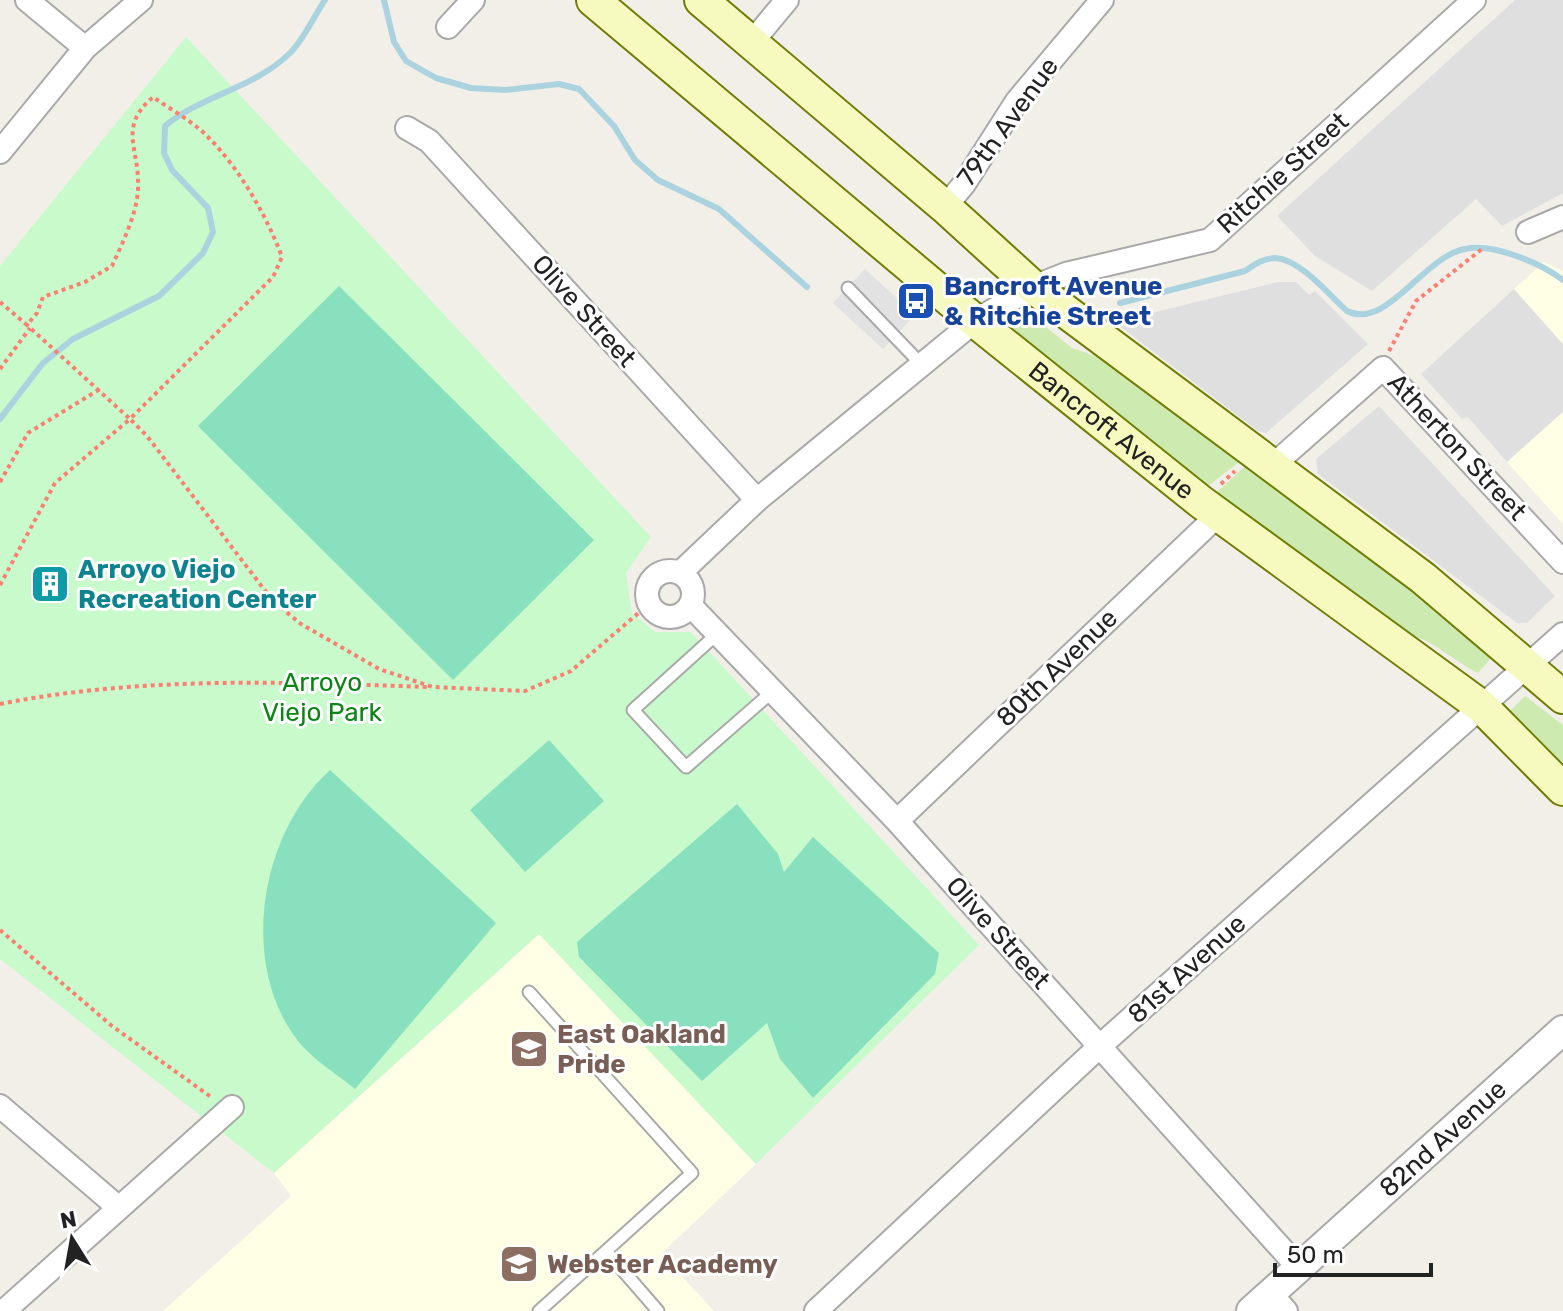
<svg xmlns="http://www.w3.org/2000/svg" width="1563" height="1311" viewBox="0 0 1563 1311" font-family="Rubik,sans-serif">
	<rect width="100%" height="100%" fill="#f2efe9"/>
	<path fill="#e0dfdf" d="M 1515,0 L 1563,0 L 1563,193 L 1502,226 L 1476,199 L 1372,291 L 1315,256 L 1277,216 Z
		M 1278,282 L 1296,282 L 1309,295 L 1315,291 L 1368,344 L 1266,433 L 1258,431 L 1121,327 L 1131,318 Z
		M 1514,289 L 1563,344 L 1563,412 L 1507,462 L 1468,417 L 1462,419 L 1421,374 Z
		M 1379,406 L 1555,596 L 1527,623 L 1517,623 L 1318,474 L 1316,459 Z"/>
	<path fill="#ffffe5" d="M 1544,262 L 1563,271 L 1563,344 L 1514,289 Z
		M 1563,412 L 1563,524 L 1507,462 Z
		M 539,934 L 756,1164 L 661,1254 L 714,1311 L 163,1311 L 291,1196 L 274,1173 Z"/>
	<path fill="#cdebb0" d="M 1031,315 L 1072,348 L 1104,359 L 1239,462 L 1203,490 L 1003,329 Z
		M 1245,466 L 1489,647 L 1495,654 L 1478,673 C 1453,661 1435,641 1408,634 L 1214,495 Z
		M 1525,696 L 1563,725 L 1563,769 L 1508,713 Z"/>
	<path fill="#c8facc" d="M 186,37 L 651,537 L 626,573 L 632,613 L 655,632 L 691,632 L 979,945 L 756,1164 L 539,934 L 274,1173 L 0,959 L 0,266 Z"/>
	<path fill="#88e0be" d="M 339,286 L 594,540 L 453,680 L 198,426 Z
		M 549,740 L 604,801 L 525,872 L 470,810 Z
		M 330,770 L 496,923 L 355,1089 C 337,1074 312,1059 298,1041 C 238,964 260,833 330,770 Z
		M 737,804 L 778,854 L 784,872 L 813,837 L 939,953 L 935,974 L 813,1098 L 780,1059 L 767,1023 L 702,1081 L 579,957 L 577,942 Z"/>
	<path fill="#e2e2e2" d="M 865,269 L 915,315 L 883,349 L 833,303 Z"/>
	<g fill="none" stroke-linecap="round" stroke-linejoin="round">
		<path stroke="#aad3df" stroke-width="6" d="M 384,0 L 394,42 L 406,61 L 436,78 L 471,88 L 505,90 L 559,84 L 579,89 L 614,126 L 635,160 L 658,180 L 719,209 L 807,287
			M 1120,303 L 1245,271 C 1254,265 1263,258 1275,258 C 1300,259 1329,295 1347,311 C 1386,331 1424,256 1465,249 C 1494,243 1540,263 1563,280
			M 0,419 L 43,363 L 73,339 L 159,296 L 203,253 L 213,232 L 208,208 L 172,170 L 164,153 L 165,126 C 202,95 255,88 290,53 C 304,39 314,16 325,0"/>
		<defs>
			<path id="service" d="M 848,288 L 922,365
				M 717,634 L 633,710 L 686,767 L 773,691
				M 529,992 L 692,1173 L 606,1251
				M 539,1311 L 606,1251 L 658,1311"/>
			<path id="minor" d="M 27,0 L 85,48
				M 448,27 L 473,0
				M 752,42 L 787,0
				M 407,128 L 429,141 L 757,500
				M 0,152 L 85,48 L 141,0
				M 945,207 L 964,184 L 1017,101 L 1102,0
				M 1528,232 L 1563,217
				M 1270,468 L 1383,368 L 1563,562
				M647 594a23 23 0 1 1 46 0a23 23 0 1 1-46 0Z
				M 680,573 L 757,500 L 975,321 L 1033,287 L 1066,274 L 1210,240 L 1474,0
				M 690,605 L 897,821 L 1298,1267
				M 897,821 L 1218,515
				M 0,1106 L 119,1208
				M 1270,1293 L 1286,1311
				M 4,1311 L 232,1107
				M 816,1311 L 1100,1046 L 1563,634"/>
			<g id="tertiary">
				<path id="s1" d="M 1251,1311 L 1563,1030"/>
			</g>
			<g id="secondary">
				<path id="s2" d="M 593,0 L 975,321 L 1201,502 L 1482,707 L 1563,789"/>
				<path d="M 701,0 L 945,207 L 1033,287 L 1423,578 L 1563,697"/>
			</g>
		</defs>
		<use href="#service" stroke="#a9a9a9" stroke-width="15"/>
		<use href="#minor" stroke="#a9a9a9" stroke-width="26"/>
		<use href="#tertiary" stroke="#a9a9a9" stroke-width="32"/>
		<use href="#secondary" stroke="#707d05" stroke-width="36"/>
		<path stroke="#fa8072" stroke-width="4" stroke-dasharray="4 4" stroke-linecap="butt" d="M 0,302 L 27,325 L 37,313 L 43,297 L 85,282 L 112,266 C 122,244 137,214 138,189 C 140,148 117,128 153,97 C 170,109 190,120 205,134 C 238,166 266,214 282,257 L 273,277 L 130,419 L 27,325
			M 1389,351 L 1416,301 L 1482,249
			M 0,369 L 30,328
			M 0,482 L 28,433 L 100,389
			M 1221,484 L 1235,471
			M 0,585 L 55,483 L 130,419 L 147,436 L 273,601 L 301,624 L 379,669 L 433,687 L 525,691 L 571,671 L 649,604
			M 0,704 C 141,676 285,682 428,687
			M 0,930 L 112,1026 L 211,1097"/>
		<use href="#service" stroke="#fff" stroke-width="11"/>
		<use href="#minor" stroke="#fff" stroke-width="22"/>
		<use href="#tertiary" stroke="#fff" stroke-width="28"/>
		<use href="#secondary" stroke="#f7fabf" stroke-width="32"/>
	</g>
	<defs>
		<symbol id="bus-square" viewBox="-11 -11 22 22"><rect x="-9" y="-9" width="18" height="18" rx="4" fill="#1a4fb4" stroke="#fff"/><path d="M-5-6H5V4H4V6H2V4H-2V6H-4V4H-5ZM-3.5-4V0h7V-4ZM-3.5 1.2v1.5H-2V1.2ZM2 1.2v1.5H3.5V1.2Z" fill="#fff"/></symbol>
		<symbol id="building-square" viewBox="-11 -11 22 22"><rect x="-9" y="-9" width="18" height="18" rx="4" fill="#0f9aa8" stroke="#fff"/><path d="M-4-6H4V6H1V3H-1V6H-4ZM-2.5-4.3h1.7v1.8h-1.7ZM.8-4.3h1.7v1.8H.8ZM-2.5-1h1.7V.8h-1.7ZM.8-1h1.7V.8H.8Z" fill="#fff"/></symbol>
		<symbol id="school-square" viewBox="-11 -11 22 22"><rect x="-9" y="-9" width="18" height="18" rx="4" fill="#8d6e63" stroke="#fff"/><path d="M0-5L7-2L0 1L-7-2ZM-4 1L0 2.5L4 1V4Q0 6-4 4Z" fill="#fff"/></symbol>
	</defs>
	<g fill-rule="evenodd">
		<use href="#bus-square" x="894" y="279" width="44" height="44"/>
		<use href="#building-square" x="28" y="562" width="44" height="44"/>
		<use href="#school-square" x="507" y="1027" width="44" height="44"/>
		<use href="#school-square" x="497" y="1242" width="44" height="44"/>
	</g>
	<g text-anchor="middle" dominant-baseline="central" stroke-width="6" stroke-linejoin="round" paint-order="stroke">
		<g font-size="26" fill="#222" stroke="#fff">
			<text transform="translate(1008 122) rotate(-54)">79th Avenue</text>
			<text transform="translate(1283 173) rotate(-42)">Ritchie Street</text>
			<text transform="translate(584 311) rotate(48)">Olive Street</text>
			<text stroke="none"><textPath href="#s2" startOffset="674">Bancroft Avenue</textPath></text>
			<text transform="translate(1457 447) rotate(47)">Atherton Street</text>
			<text transform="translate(1057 668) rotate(-44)">80th Avenue</text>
			<text transform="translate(998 933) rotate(48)">Olive Street</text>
			<text transform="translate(1187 969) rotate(-42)">81st Avenue</text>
			<text stroke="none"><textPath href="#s1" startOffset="258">82nd Avenue</textPath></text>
		</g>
		<g font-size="26" font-weight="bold" fill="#164399" stroke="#fff" text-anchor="start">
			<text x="944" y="286">Bancroft Avenue<tspan x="944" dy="30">&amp; Ritchie Street</tspan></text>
		</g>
		<g font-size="26" font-weight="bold" fill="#0d838f" stroke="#fff" text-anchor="start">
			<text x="78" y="569">Arroyo Viejo<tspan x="78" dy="30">Recreation Center</tspan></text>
		</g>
		<g font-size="26" fill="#0c8416" stroke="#fff">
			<text x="322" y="682">Arroyo<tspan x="322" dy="30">Viejo Park</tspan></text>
		</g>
		<g font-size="26" font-weight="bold" fill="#785e54" stroke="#fff" text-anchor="start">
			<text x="557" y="1034">East Oakland<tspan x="557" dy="30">Pride</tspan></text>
			<text x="547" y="1264">Webster Academy</text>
		</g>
	</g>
	<g transform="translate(72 1239) rotate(349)" stroke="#ffffff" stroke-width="6" paint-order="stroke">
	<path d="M0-6L14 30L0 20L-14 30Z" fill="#222222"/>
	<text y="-12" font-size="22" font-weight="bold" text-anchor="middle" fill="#222222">N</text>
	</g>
	<path d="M1275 1263v12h156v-12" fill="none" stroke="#222222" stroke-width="4"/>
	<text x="1287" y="1263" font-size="24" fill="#222222" stroke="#ffffff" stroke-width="6" paint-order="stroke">50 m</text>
</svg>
